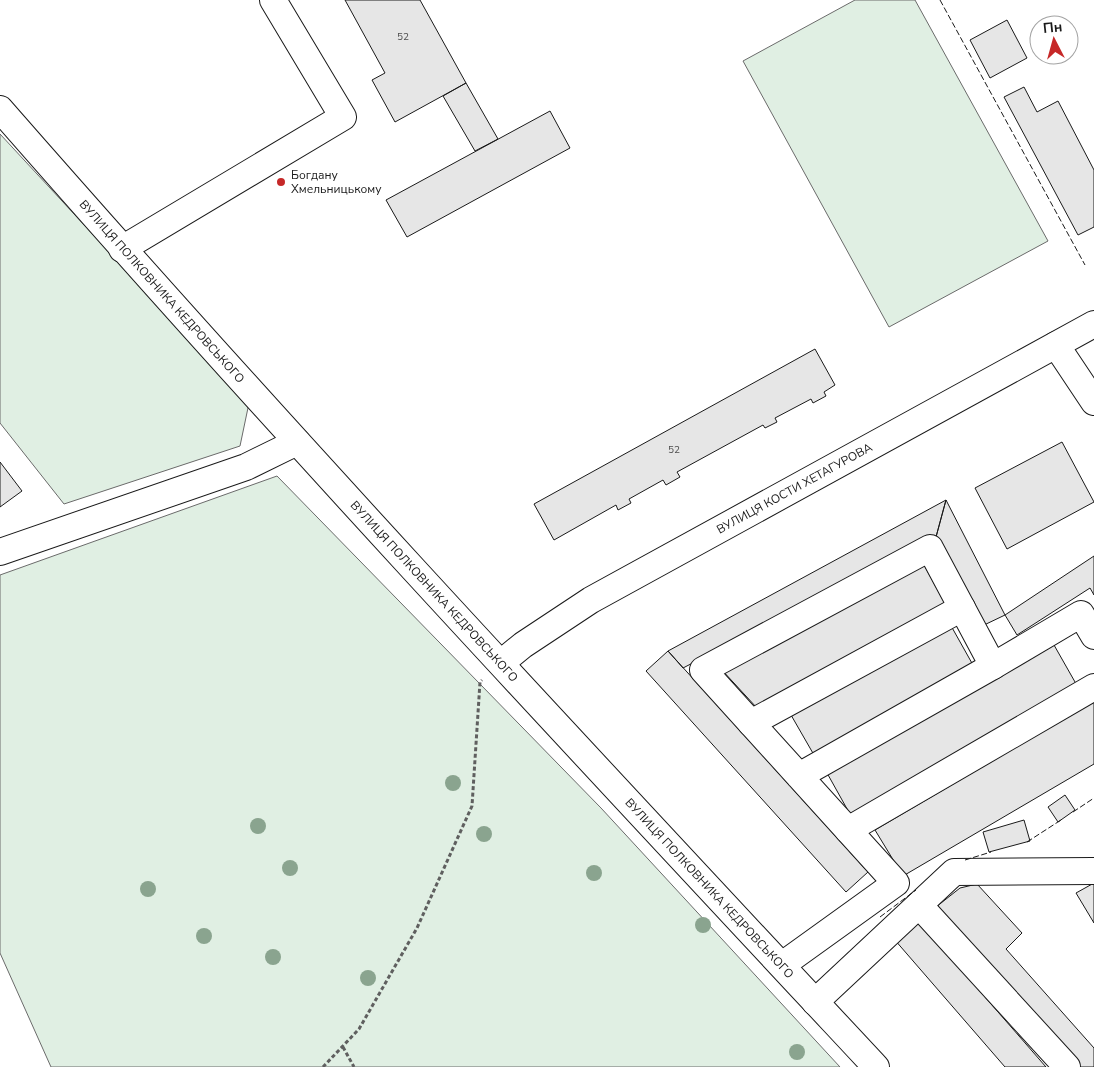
<svg xmlns="http://www.w3.org/2000/svg" width="1094" height="1067" viewBox="0 0 1094 1067" font-family="'Nunito Sans',sans-serif">
	<rect width="100%" height="100%" fill="#fff"/>
	<path fill="#e0efe3" stroke="#6a6a6a" d="M 855,0 L 915,0 L 1048,241 L 889,327 L 743,61 Z
		M 0,134 L 249,403 L 240,446 L 64,504 L 0,423 Z
		M 277,476 L 601,808 L 840,1067 L 51,1067 L 0,953 L 0,575 Z"/>
	<path fill="#e6e6e6" stroke="#1a1a1a" d="M 345,0 L 420,0 L 466,83 L 395,122 L 372,80 L 385,73 Z
		M 1007,20 L 1027,58 L 990,78 L 970,40 Z
		M 466,83 L 498,139 L 475,151 L 443,96 Z
		M 1024,87 L 1037,112 L 1058,101 L 1094,170 L 1094,227 L 1078,235 L 1004,97 Z
		M 550,111 L 570,148 L 407,237 L 386,200 Z
		M 815,349 L 835,385 L 824,392 L 826,396 L 813,403 L 811,399 L 775,418 L 777,422 L 765,428 L 763,425 L 677,472 L 680,477 L 666,485 L 663,480 L 629,499 L 631,503 L 618,510 L 616,505 L 554,540 L 534,504 Z
		M 1062,442 L 1094,502 L 1007,549 L 975,488 Z
		M 0,462 L 22,491 L 0,507 Z
		M 946,500 L 936,537 L 683,668 L 668,651 Z
		M 946,500 L 1005,615 L 982,626 L 936,537 Z
		M 1094,556 L 1094,595 L 1090,588 L 1017,635 L 1005,615 Z
		M 923,563 L 947,607 L 757,708 L 721,669 Z
		M 950,624 L 973,665 L 814,755 L 791,715 Z
		M 1054,645 L 1079,689 L 851,816 L 827,773 Z
		M 668,651 L 868,872 L 846,892 L 646,671 Z
		M 1094,701 L 1094,764 L 903,876 L 875,830 Z
		M 1065,795 L 1075,810 L 1058,822 L 1048,807 Z
		M 1024,820 L 1030,841 L 989,852 L 983,832 Z
		M 1094,883 L 1094,923 L 1076,893 Z
		M 977,884 L 1022,933 L 1006,949 L 1094,1048 L 1094,1067 L 1079,1067 L 936,907 L 960,888 Z
		M 917,919 L 1046,1067 L 1005,1067 L 894,939 Z"/>
	<g fill="none" stroke-linecap="round" stroke-linejoin="round">
		<defs>
			<g id="minor">
				<path id="s1" d="M 0,109 C 285,435 581,751 876,1067"/>
				<path d="M 122,249 L 343,117 L 273,0"/>
				<path d="M 1056,345 L 1094,402"/>
				<path d="M 0,552 L 246,467 L 297,442"/>
				<path id="s2" d="M 501,663 L 523,645 L 591,600 L 1094,324"/>
				<path d="M 993,666 L 1081,614 L 1094,636"/>
				<path d="M 751,723 L 962,608"/>
				<path d="M 848,830 L 1094,687"/>
				<path d="M 919,905 L 1067,1067"/>
				<path d="M 782,965 L 896,883 L 703,670 L 930,548 L 993,666 L 799,776"/>
				<path d="M 815,1002 L 954,872 L 1094,871"/>
			</g>
		</defs>
		<use href="#minor" stroke="#1a1a1a" stroke-width="28"/>
		<path stroke="#5f5f5f" stroke-width="3" stroke-dasharray="4 2.5" stroke-linecap="butt" d="M 343,1047 L 354,1067
			M 323,1067 L 359,1029 L 417,928 L 472,806 L 480,682 L 482,680"/>
		<use href="#minor" stroke="#fff" stroke-width="26"/>
		<path stroke="#1a1a1a" stroke-width="1" stroke-dasharray="6 2.5" stroke-linecap="butt" d="M 940,0 L 1085,265
			M 1073,812 L 1094,798
			M 1027,842 L 1061,820
			M 965,860 L 991,852
			M 880,917 L 916,890"/>
	</g>
	<g fill="#8aa48f">
		<circle cx="453" cy="783" r="8"/>
		<circle cx="258" cy="826" r="8"/>
		<circle cx="484" cy="834" r="8"/>
		<circle cx="290" cy="868" r="8"/>
		<circle cx="594" cy="873" r="8"/>
		<circle cx="148" cy="889" r="8"/>
		<circle cx="703" cy="925" r="8"/>
		<circle cx="204" cy="936" r="8"/>
		<circle cx="273" cy="957" r="8"/>
		<circle cx="368" cy="978" r="8"/>
		<circle cx="797" cy="1052" r="8"/>
	</g>
	<circle fill="#c62828" stroke="#fff" stroke-width="2" cx="281" cy="182" r="5"/>
	<g text-anchor="middle" dominant-baseline="central" stroke-width="4" stroke-linejoin="round" paint-order="stroke">
		<g font-size="10" fill="#4d4d4d">
			<text x="403" y="37">52</text>
			<text x="674" y="450">52</text>
		</g>
		<g font-size="12" fill="#1a1a1a" stroke="#fff" text-anchor="start">
			<text x="291" y="175">Богдану<tspan x="291" dy="14">Хмельницькому</tspan></text>
		</g>
		<g font-size="12" fill="#1a1a1a" stroke="#fff">
			<text stroke="none"><textPath href="#s1" startOffset="244">ВУЛИЦЯ ПОЛКОВНИКА КЕДРОВСЬКОГО</textPath></text>
			<text stroke="none"><textPath href="#s2" startOffset="342">ВУЛИЦЯ КОСТИ ХЕТАГУРОВА</textPath></text>
			<text stroke="none"><textPath href="#s1" startOffset="649">ВУЛИЦЯ ПОЛКОВНИКА КЕДРОВСЬКОГО</textPath></text>
			<text stroke="none"><textPath href="#s1" startOffset="1054">ВУЛИЦЯ ПОЛКОВНИКА КЕДРОВСЬКОГО</textPath></text>
		</g>
	</g>
	<g transform="translate(1054 40) rotate(354)"><circle r="24" fill="#ffffff" stroke="#a3a3a3"/>
	<path d="M0-4L9 19L0 12L-9 19Z" fill="#c62828"/>
	<text y="-8" font-size="14" font-weight="bold" text-anchor="middle" fill="#1a1a1a">Пн</text>
	</g>
</svg>
